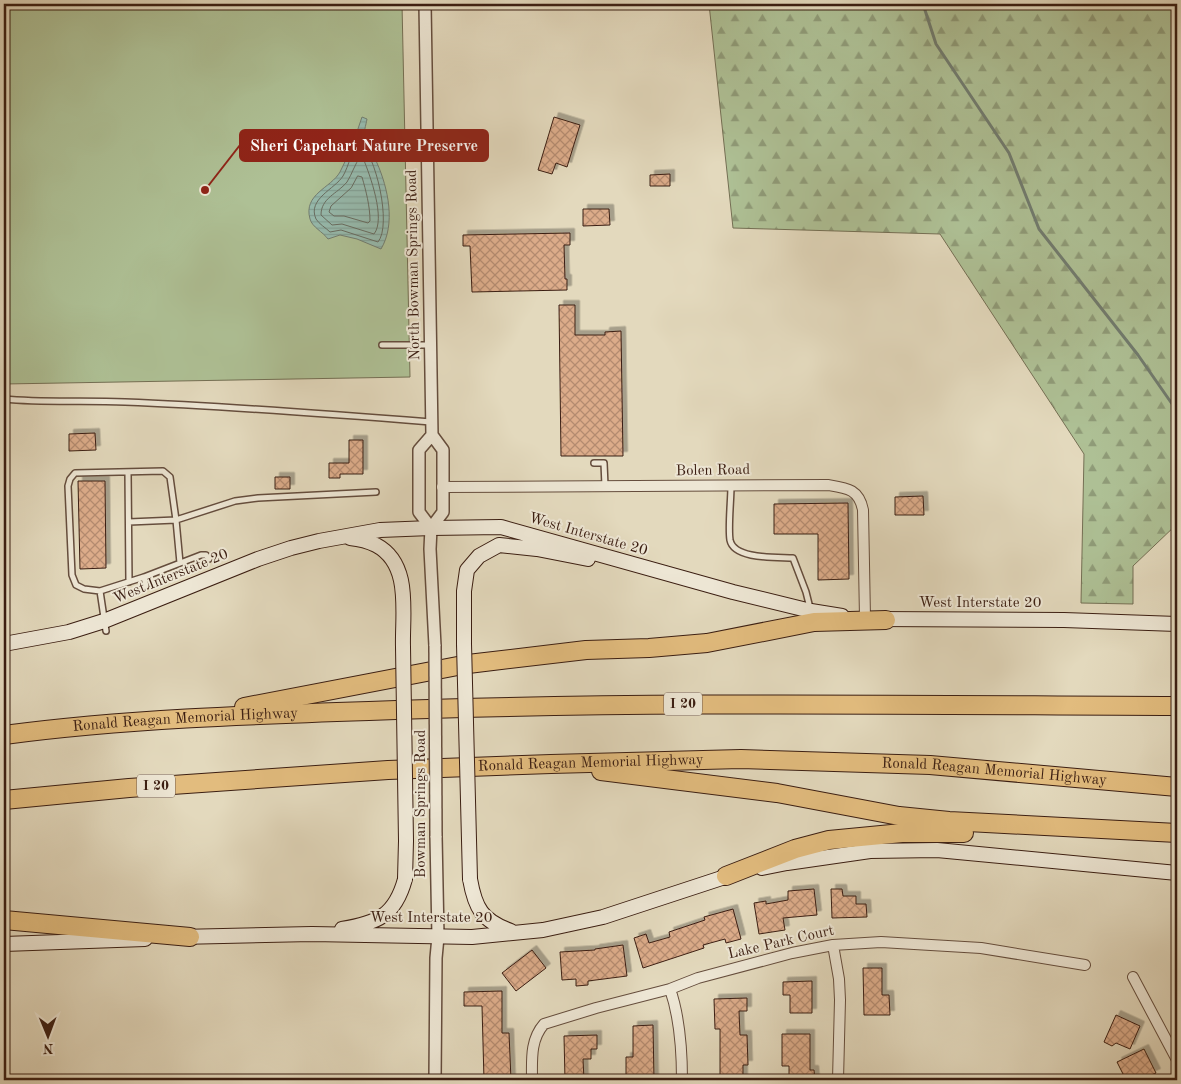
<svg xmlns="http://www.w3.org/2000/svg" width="1181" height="1084" viewBox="0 0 1181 1084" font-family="'Old Standard TT',serif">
	<defs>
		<pattern id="forest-firs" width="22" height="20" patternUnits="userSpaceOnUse" patternTransform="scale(1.25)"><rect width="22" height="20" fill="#aec095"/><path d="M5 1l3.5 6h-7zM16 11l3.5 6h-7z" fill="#8f9b78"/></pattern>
		<pattern id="water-rules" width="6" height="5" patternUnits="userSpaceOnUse" patternTransform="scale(1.25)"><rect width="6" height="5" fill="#96baad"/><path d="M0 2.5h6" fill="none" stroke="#829f94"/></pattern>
		<pattern id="building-cross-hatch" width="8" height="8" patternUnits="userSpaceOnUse" patternTransform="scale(1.25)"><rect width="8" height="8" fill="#dcac8a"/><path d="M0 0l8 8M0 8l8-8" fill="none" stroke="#b48b6f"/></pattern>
		<filter id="shadow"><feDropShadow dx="4.5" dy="-4.5" stdDeviation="0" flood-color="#0004"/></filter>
	</defs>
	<rect width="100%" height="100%" fill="#e3d9bd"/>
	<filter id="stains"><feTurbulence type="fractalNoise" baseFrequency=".004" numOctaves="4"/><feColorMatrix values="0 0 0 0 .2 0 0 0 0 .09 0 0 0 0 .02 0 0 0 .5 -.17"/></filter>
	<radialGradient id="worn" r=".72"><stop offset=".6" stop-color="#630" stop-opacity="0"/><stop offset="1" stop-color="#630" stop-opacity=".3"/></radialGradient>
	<path fill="#aec095" stroke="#746f54" d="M 4,4 L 402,4 L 410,377 L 4,384 Z"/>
	<path fill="url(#forest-firs)" stroke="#746f54" d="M 709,4 L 1177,4 L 1177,524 L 1133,566 L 1133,604 L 1081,603 L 1084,454 L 940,234 L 733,228 Z"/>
	<path fill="url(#water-rules)" stroke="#727c6f" d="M 362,117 L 367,119 C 366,125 363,133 365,139 C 367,145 374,156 377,163 C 388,188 396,224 381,249 L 357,239 L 340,235 L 328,239 C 323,232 312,227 310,219 C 303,194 331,188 340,172 C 349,155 356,135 362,117 Z"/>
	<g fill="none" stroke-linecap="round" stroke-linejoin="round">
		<path stroke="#686c60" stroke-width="1" d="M 359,141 C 376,154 392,225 378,242 L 341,230 L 330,232 C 326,228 319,224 316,219 C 307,199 335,189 343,176 C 349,166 352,148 359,141 Z
			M 360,157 L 363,158 C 370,175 386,219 374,234 L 342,224 L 332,225 L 321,215 C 321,198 337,194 347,182 C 352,174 355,164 360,157 Z
			M 358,176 L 362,177 C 366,191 370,206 370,221 L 368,223 L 344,216 L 334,216 L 329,212 L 331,206 L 351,188 Z"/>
		<path stroke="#727c6f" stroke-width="3" d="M 923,4 L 936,44 L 1009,153 L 1039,229 L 1138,355 L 1177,411"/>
	</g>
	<path fill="url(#building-cross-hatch)" stroke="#3b1e12" filter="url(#shadow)" d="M 554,117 L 580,125 L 567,167 L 556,163 L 552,174 L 538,170 Z
		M 670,174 L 670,186 L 650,186 L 650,175 Z
		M 583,209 L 609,209 L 610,225 L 583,226 Z
		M 570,233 L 570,245 L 564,245 L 565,279 L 567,279 L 567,290 L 472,292 L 470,246 L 463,246 L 463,235 Z
		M 559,305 L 575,305 L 575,335 L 605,335 L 605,332 L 621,331 L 623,456 L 561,456 Z
		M 95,433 L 96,450 L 69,451 L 69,434 Z
		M 349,440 L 363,440 L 363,474 L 340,474 L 340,478 L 329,478 L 329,463 L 349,463 Z
		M 275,477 L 290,477 L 290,489 L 275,489 Z
		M 78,481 L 105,481 L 106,568 L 80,569 Z
		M 923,496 L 924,515 L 895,515 L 895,497 Z
		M 848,503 L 849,579 L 818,580 L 818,534 L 774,534 L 774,504 Z
		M 814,889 L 817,915 L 783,918 L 785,930 L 759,934 L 754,903 L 766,901 L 766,904 L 788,900 L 788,891 Z
		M 831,889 L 842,889 L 843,896 L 856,896 L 856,904 L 866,904 L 867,917 L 832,918 Z
		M 733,909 L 741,939 L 726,943 L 725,939 L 703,945 L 704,948 L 643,968 L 634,938 L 646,934 L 649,943 L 670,937 L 669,932 L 705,920 L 704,917 Z
		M 623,945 L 627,976 L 588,981 L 588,985 L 576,986 L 576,979 L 562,980 L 560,952 L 595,950 L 595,949 Z
		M 532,950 L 546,968 L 516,991 L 502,973 Z
		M 863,968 L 882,968 L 882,995 L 889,995 L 890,1015 L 864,1015 Z
		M 812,981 L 812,1013 L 790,1013 L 790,995 L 783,995 L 783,982 Z
		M 502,991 L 502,1033 L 509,1033 L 511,1080 L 484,1080 L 482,1006 L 464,1006 L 464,992 Z
		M 747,998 L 747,1011 L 739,1011 L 740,1035 L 747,1035 L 748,1065 L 743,1065 L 743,1080 L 720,1080 L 720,1029 L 715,1029 L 714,999 Z
		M 1116,1015 L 1140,1026 L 1130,1049 L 1116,1043 L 1112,1046 L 1104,1042 Z
		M 653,1025 L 654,1080 L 626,1080 L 626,1057 L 633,1057 L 633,1026 Z
		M 782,1034 L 810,1034 L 810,1070 L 814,1070 L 815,1080 L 789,1080 L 789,1066 L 782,1066 Z
		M 597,1035 L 597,1049 L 591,1049 L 591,1059 L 583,1059 L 584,1080 L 565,1080 L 564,1036 Z
		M 1144,1049 L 1156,1073 L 1140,1080 L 1126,1080 L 1117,1062 Z"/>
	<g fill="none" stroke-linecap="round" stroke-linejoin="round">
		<defs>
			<path id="service" d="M 382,345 L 429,345
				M 4,399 C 44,403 84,400 125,402 C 227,406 329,414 431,422
				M 594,463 L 604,463 L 605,486
				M 128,472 L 129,582
				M 731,486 C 731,500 728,527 730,540 C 734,560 778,557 793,558 L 806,592 L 810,608
				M 180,563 L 176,520 L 235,501 L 258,498 L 376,492
				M 144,577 L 146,586
				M 100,591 L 84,589 L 76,585 L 72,575 L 68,486 L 70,479 L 75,473 L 163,471 L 170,477 L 176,520 L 129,522
				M 106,631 L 100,591 L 144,577 L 201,555 L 206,555 L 209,559"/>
			<path id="minor" d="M 442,487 L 828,485 C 847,488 859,489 863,510 L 865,618
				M 833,945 L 839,979 L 840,1000 L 838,1080
				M 1133,977 L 1177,1060
				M 670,989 C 680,1018 682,1049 682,1080
				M 532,1080 C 532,1060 530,1040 544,1024 L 596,1008 L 670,989 L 698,978 L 792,953 L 833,945 L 881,942 L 981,948 L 1085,965"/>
			<path id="tertiary" d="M 425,4 L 432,435 L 443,450 L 443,512 L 431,528
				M 431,528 L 430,549 L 435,646
				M 431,528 L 419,512 L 419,450 L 432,435
				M 435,1080 L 436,958 L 438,937 L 436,836"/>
			<path id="secondary" d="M 350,538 C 359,539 368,541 376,545 C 412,564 402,613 403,647
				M 876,619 L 1064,620 L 1177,624
				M 4,644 L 69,632 L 104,621 L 258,559 L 291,548 L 319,541 L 380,530 L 431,528 L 501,527 L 733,592 L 811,611 L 842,616
				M 464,644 L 464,591 L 467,570 L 479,556 L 499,545 L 537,549 L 588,559
				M 762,868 L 787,863 L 870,851 L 937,850 L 1177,873
				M 470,879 C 475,908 482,921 511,931
				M 342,929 C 377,923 395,916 405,879
				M 179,937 L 312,934 L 472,937 L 543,930 L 603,917 L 734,874
				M 4,944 L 145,939"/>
			<g id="motorway">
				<path d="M 244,707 L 468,664 L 586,650 L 649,648 L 707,643 L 814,622 L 886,620"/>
				<path id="s1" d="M 4,735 C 125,719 247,715 369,711 C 638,701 908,705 1177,706"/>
				<path d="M 601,771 L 777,793 L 899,816 L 949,821 L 1177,833"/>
				<path id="s2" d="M 4,800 L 129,788 L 388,770 L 551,764 L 741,759 L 930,765 L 1177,787"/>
				<path d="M 726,876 L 795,849 L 829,840 L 902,833 L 964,833"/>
				<path d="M 4,920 L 190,937"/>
			</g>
		</defs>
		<use href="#service" stroke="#654d3d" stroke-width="8"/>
		<use href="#minor" stroke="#654d3d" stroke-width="12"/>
		<use href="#tertiary" stroke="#654d3d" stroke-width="14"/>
		<use href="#secondary" stroke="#3b1e12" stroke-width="16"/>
		<use href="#motorway" stroke="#3b1e12" stroke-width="20"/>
		<use href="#service" stroke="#ede6d4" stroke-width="5"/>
		<use href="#minor" stroke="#ede6d4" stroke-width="10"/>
		<use href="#tertiary" stroke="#ede6d4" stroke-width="11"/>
		<use href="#secondary" stroke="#ede6d4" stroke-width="14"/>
		<use href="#motorway" stroke="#e2bc7e" stroke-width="18"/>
		<defs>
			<path id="tertiary-bridge" d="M 435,646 L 436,836"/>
			<path id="secondary-bridge" d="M 464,644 L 470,879
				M 403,647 L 406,841 L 405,879"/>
		</defs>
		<use href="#tertiary-bridge" stroke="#654d3d" stroke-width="14" stroke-linecap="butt"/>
		<use href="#secondary-bridge" stroke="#3b1e12" stroke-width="16" stroke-linecap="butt"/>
		<use href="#tertiary-bridge" stroke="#ede6d4" stroke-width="11"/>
		<use href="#secondary-bridge" stroke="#ede6d4" stroke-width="14"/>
	</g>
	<g text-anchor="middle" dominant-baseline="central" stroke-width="4" stroke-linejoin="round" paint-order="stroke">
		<g fill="#ede6d4" stroke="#705a4c" stroke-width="1">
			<rect x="664" y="692.5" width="38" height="23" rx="4"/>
			<rect x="137" y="774.5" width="38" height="23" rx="4"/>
		</g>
		<g font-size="14" font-weight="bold" fill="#3b1e12">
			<text x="683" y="704">I 20</text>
			<text x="156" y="786">I 20</text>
		</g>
		<g font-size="15" fill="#3b1e12" stroke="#ede6d4">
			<text transform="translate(414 265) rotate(-91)">North Bowman Springs Road</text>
			<text transform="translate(713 471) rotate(-1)">Bolen Road</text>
			<text transform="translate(588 535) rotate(16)">West Interstate 20</text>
			<text transform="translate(171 577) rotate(-22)">West Interstate 20</text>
			<text x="980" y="603">West Interstate 20</text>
			<text stroke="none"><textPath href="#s1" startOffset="182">Ronald Reagan Memorial Highway</textPath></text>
			<text stroke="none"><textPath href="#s2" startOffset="588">Ronald Reagan Memorial Highway</textPath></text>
			<text stroke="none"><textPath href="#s2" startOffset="992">Ronald Reagan Memorial Highway</textPath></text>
			<text transform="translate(421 804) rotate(-90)">Bowman Springs Road</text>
			<text x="431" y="918">West Interstate 20</text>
			<text transform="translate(781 943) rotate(-13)">Lake Park Court</text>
		</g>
	</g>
	<path fill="none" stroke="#8f2418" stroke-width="2" d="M205 190L240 145"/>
	<circle fill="#8f2418" stroke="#ede6d4" stroke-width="2" cx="205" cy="190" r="5"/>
	<rect fill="#8f2418" stroke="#8f2418" stroke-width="2" x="240" y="130" width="248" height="31" rx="5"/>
	<g font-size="16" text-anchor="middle" font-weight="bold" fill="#fff">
		<text x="364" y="151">Sheri Capehart Nature Preserve</text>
	</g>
	<rect width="1181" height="1084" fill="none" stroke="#e3d9bd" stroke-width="20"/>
	<rect x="5" y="5" width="1171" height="1074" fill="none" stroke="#3b1e12" stroke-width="2.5"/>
	<rect x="10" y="10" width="1161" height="1064" fill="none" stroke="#3b1e12"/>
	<g transform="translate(48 1036) rotate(179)" stroke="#ede6d4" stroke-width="4" paint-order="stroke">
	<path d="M0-4L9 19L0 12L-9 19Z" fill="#3b1e12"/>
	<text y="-8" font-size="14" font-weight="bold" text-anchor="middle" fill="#3b1e12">N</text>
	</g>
	<rect width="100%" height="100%" filter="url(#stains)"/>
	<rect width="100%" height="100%" fill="url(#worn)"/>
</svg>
